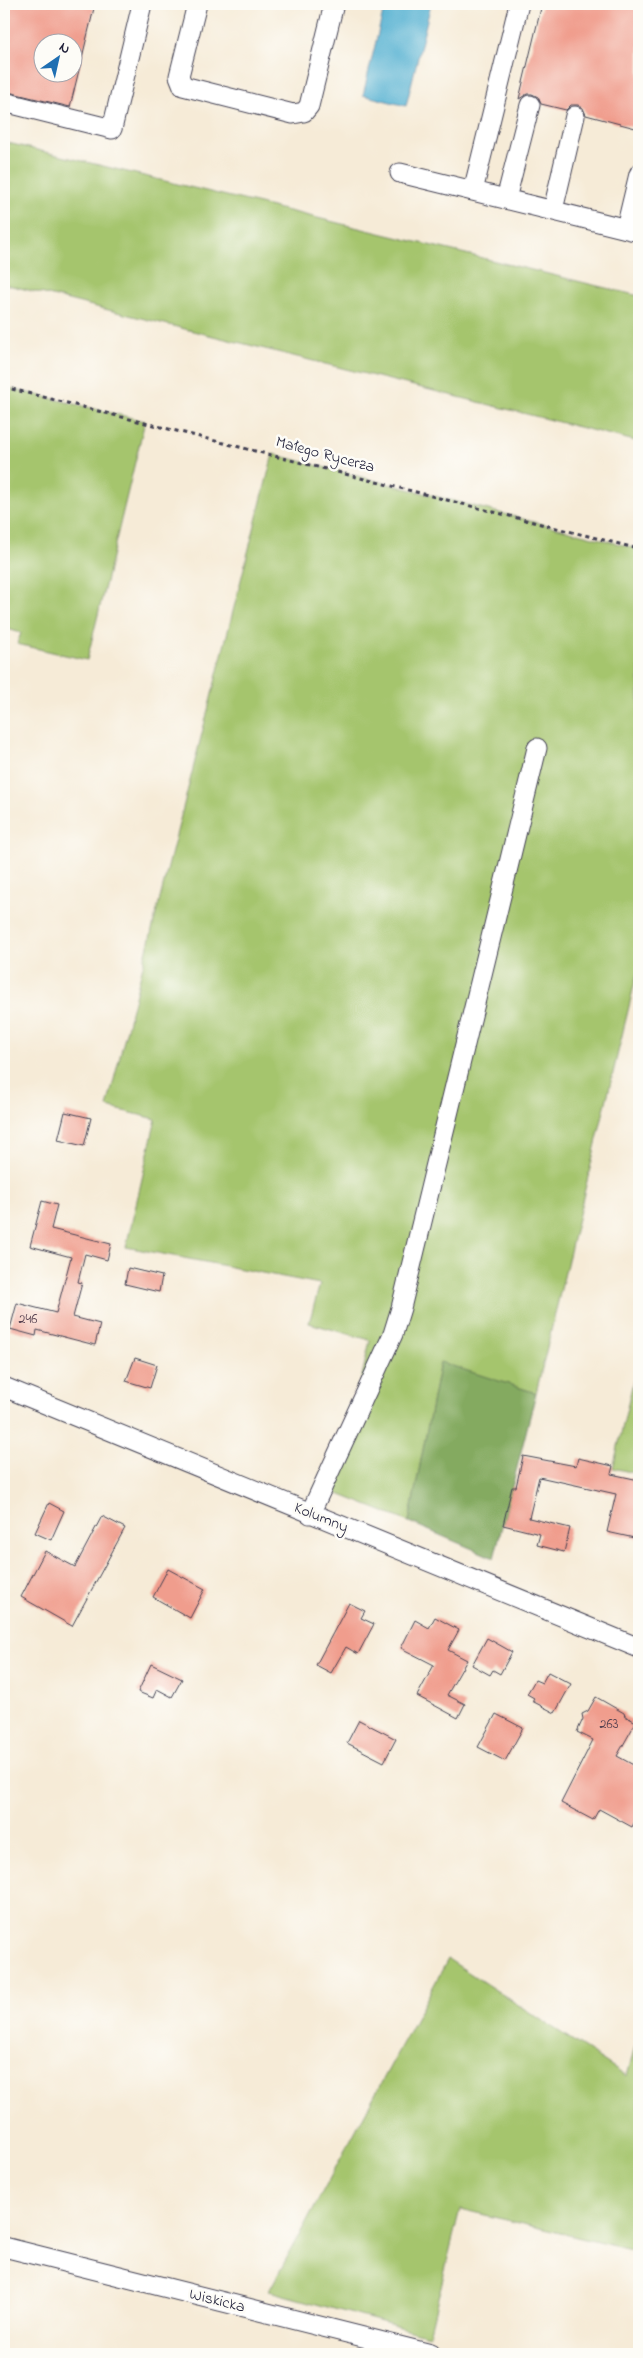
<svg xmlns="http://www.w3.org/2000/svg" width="643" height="2358" viewBox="0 0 643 2358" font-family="'Indie Flower',sans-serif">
	<rect width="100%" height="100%" fill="#fdfcf7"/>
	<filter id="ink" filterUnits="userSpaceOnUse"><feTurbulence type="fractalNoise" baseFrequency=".02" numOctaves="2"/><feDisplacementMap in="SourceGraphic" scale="10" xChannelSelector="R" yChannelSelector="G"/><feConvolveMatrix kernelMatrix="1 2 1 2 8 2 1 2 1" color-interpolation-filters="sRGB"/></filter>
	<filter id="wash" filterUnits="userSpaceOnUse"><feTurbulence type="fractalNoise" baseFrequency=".0096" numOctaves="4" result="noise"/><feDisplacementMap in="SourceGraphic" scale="20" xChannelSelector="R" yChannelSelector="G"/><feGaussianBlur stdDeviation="1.12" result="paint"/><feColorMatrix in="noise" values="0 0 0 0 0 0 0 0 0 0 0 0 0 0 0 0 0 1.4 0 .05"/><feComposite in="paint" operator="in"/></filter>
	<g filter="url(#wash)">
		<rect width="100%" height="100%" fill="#f6ebd7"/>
		<path fill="#a5c56d" stroke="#647454" d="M 4,142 L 639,296 L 639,442 L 4,284 Z
			M 4,387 L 145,421 L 87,660 L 17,644 L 21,633 L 4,628 Z
			M 273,454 L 639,549 L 639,965 L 536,1393 L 440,1363 L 409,1522 L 336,1493 L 370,1340 L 309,1323 L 320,1284 L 126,1247 L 156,1119 L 107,1107 Z
			M 639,1356 L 639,1474 L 613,1468 Z
			M 448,1959 L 627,2076 L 639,2031 L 639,2252 L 460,2209 L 429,2335 L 269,2291 Z"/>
		<path fill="#84aa60" stroke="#53664e" d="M 440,1362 L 536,1393 L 494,1558 L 409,1522 Z"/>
		<path fill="#54b1d2" stroke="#3b6a86" d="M 385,4 L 431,4 L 406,106 L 363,95 Z"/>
		<g id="blocks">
			<path fill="#f09d8d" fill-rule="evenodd" d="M 4,4 L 95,4 L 70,107 L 4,91 ZM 42,42 L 72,42 L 72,72 L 42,72 Z
				M 542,4 L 639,4 L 639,129 L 586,115 L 583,108 L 578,105 L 571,105 L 566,110 L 541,104 L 538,97 L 532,94 L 527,94 L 519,99 Z
				M 65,1112 L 91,1118 L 84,1146 L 58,1140 Z
				M 42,1201 L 57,1205 L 51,1229 L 111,1244 L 107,1260 L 85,1254 L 78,1282 L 82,1283 L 73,1317 L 100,1324 L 95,1345 L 37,1330 L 36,1336 L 10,1329 L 17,1303 L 56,1313 L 71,1257 L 30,1246 Z
				M 128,1268 L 162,1276 L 159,1292 L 125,1284 Z
				M 135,1358 L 157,1365 L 150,1388 L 126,1381 Z
				M 523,1456 L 576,1466 L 578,1458 L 613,1466 L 611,1474 L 639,1480 L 639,1539 L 607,1532 L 616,1494 L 539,1477 L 529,1518 L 570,1528 L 564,1552 L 537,1545 L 540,1534 L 503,1525 L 512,1487 L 516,1487 Z
				M 49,1503 L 64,1511 L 51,1540 L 35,1533 Z
				M 102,1516 L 125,1528 L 72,1626 L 21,1597 L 45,1551 L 75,1567 Z
				M 168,1569 L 205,1589 L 190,1618 L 153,1597 Z
				M 349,1603 L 365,1611 L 361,1618 L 374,1624 L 358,1654 L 346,1647 L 331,1673 L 316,1665 Z
				M 435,1617 L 459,1630 L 448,1650 L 467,1660 L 447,1695 L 465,1704 L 458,1718 L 417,1696 L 434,1665 L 401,1648 L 415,1620 L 429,1628 Z
				M 487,1638 L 512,1652 L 500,1674 L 493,1670 L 490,1675 L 472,1665 Z
				M 151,1664 L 182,1679 L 172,1697 L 157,1689 L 153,1698 L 138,1692 Z
				M 548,1672 L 571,1684 L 555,1713 L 532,1701 L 534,1698 L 527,1694 L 535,1680 L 542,1683 Z
				M 596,1697 L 624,1713 L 625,1716 L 636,1722 L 617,1756 L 639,1768 L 639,1813 L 632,1827 L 599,1809 L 593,1820 L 561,1803 L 593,1740 L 577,1732 L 583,1719 L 582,1714 L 588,1711 Z
				M 496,1714 L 523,1728 L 505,1761 L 478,1747 Z
				M 359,1720 L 396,1739 L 384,1762 L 347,1743 Z"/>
		</g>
	</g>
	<g filter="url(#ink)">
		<use href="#blocks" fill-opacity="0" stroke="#424052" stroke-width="1"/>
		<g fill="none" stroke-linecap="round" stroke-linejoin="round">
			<defs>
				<path id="minor" d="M 197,4 L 179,76 L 183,86 L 293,114 L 304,112 L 309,106 L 334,4
					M 4,102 L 112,129 L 142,4
					M 400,173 L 639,232
					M 473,191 L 519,4
					M 506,199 L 530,105
					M 553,210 L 575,116
					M 626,228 L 639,174
					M 4,1387 L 639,1648
					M 310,1514 L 393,1334 L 401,1308 L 537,748
					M 4,2247 L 431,2354"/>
			</defs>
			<use href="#minor" stroke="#424052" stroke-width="21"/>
			<path stroke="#424052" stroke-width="3" stroke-dasharray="4 4" stroke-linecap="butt" d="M 4,387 L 639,549"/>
			<use href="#minor" stroke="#fff" stroke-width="19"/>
		</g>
	</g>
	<g text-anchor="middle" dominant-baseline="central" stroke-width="5" stroke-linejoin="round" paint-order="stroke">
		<g font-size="14" fill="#564150">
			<text x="28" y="1319">246</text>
			<text x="609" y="1724">263</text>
		</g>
		<g font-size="16" fill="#22223b" stroke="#fdfcf7">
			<text transform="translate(325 455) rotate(15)">Małego Rycerza</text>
			<text transform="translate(321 1518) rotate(22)">Kolumny</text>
			<text transform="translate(217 2301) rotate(14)">Wiskicka</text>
		</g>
	</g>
	<rect width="643" height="2358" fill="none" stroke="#fdfcf7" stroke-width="20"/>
	<g transform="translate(58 58) rotate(34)"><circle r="24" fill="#fdfcf7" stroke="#a5a5ac"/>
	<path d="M0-4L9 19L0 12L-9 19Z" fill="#1f6fb2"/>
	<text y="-8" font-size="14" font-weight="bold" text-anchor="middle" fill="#22223b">N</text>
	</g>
</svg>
